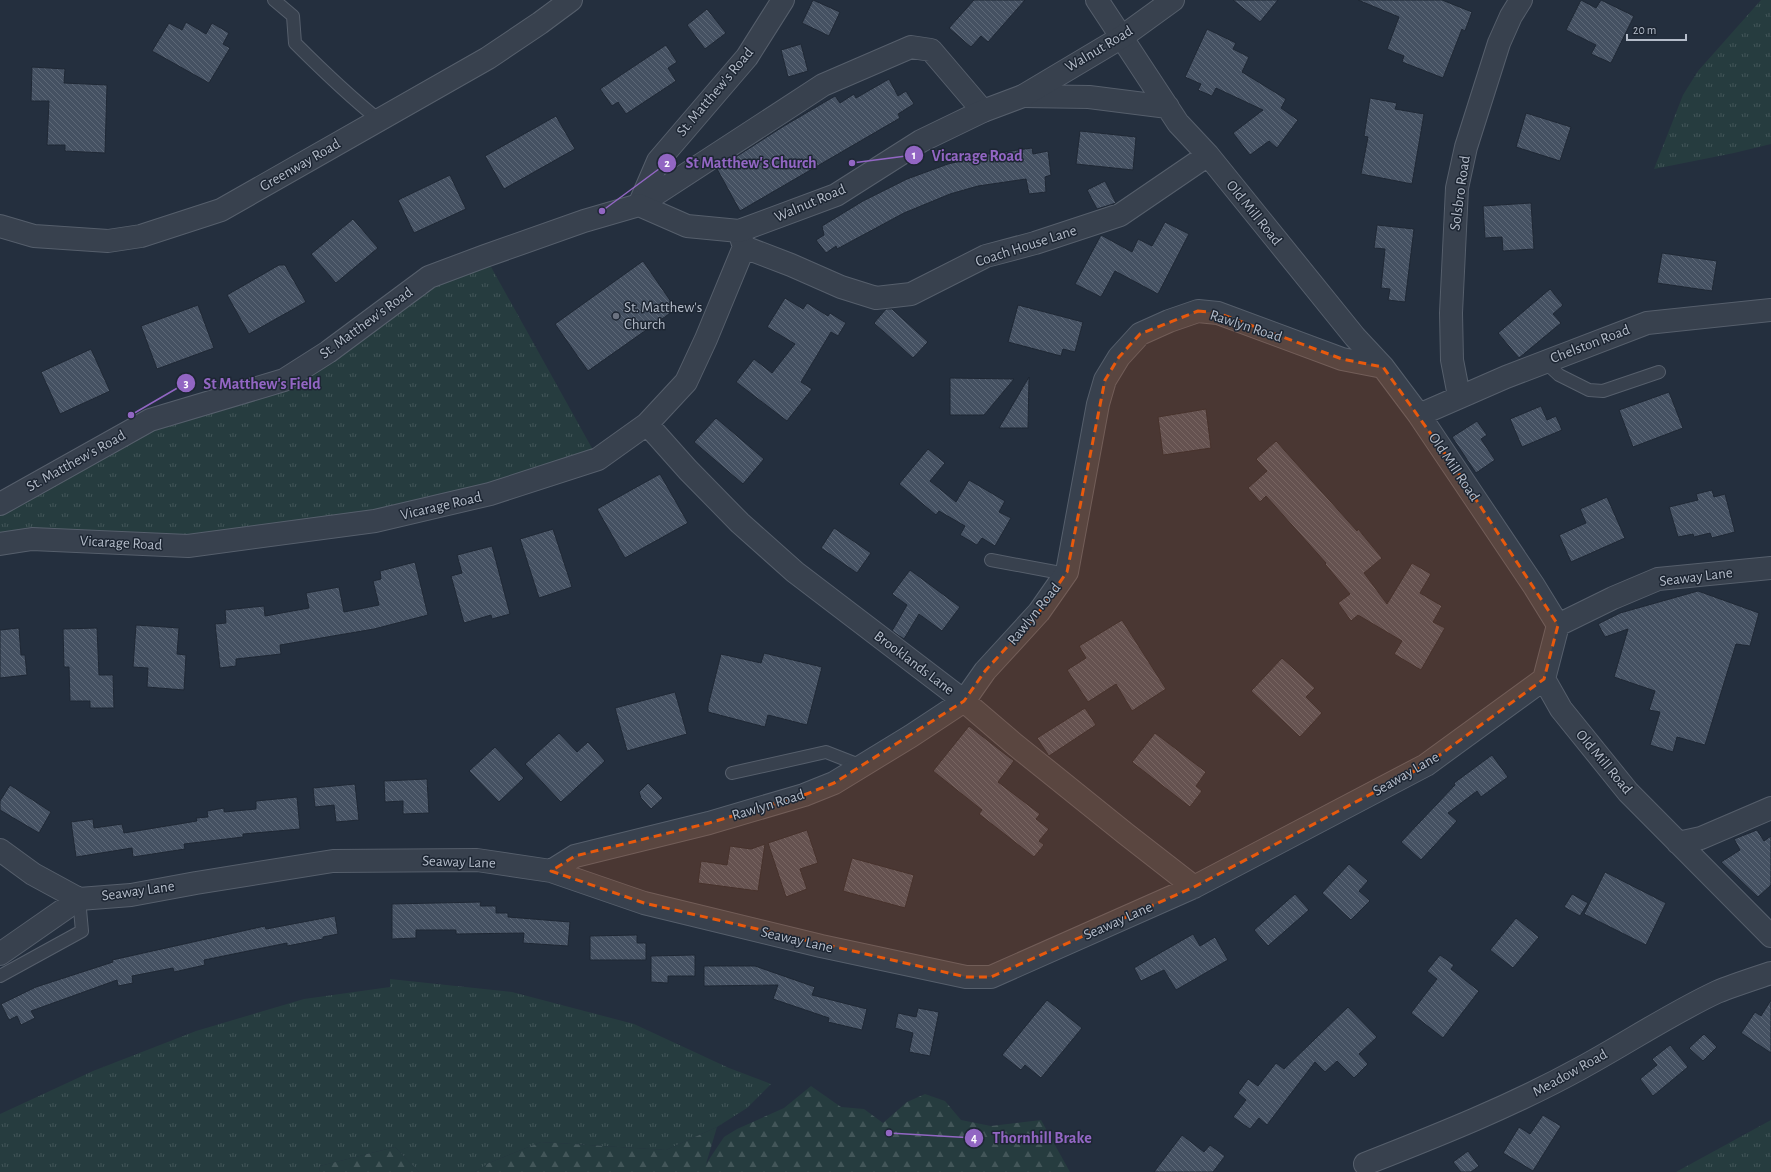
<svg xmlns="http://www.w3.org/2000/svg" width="1771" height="1172" viewBox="0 0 1771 1172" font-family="'Alegreya Sans',sans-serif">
	<defs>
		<pattern id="grass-tufts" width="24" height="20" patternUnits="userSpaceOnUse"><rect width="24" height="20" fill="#263c3f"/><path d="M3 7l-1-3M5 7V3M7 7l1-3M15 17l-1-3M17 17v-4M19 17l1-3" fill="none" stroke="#435659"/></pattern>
		<pattern id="forest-firs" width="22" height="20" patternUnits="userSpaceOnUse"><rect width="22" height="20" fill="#263c3f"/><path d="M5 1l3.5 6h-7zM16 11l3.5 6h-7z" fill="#435659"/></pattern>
		<pattern id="building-back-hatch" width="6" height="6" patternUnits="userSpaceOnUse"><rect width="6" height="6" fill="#455162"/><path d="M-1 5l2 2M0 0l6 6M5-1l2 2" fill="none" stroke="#5d6877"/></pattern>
	</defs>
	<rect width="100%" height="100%" fill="#242f3e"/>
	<path fill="url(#grass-tufts)" d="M 1761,0 L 1771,0 L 1771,144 L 1734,153 L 1654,169 L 1683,95 L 1698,71 Z
		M 485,256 L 598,459 L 272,534 L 0,544 L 0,504 L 150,420 L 284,380 L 429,277 Z
		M 390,979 L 512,992 L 634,1024 L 729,1068 L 771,1084 L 747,1108 L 717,1127 L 666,1150 L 541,1142 L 489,1163 L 475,1172 L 419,1172 L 395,1147 L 320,1166 L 319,1172 L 0,1172 L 0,1114 L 93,1071 L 196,1031 L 304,999 L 390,987 Z
		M 1771,1120 L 1771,1172 L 1676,1172 Z"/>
	<path fill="url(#forest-firs)" d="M 811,1086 L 841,1107 L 864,1109 L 883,1123 L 907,1102 L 925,1094 L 945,1101 L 961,1120 L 991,1126 L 1041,1120 L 1070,1172 L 475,1172 L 489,1163 L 541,1142 L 666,1150 L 717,1127 L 706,1164 L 724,1137 L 737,1129 L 784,1108 Z
		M 395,1147 L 419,1172 L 319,1172 L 320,1166 Z"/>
	<path fill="url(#building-back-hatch)" stroke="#1f2835" d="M 813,0 L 840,12 L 829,36 L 802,23 Z
		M 974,0 L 1025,0 L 988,42 L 981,36 L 971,47 L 949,28 Z
		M 1233,0 L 1278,0 L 1260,22 Z
		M 1358,0 L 1442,0 L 1472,12 L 1465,31 L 1462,29 L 1443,78 L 1402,62 L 1404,56 L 1387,49 L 1399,17 Z
		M 1581,0 L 1596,8 L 1601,0 L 1634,16 L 1611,63 L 1591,54 L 1596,45 L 1566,30 Z
		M 707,9 L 726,33 L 705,49 L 687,25 Z
		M 186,22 L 206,34 L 212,23 L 229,33 L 223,44 L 230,48 L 209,83 L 152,51 L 169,23 L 182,30 Z
		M 1207,29 L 1236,43 L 1233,49 L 1249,57 L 1242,72 L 1286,99 L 1281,108 L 1298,120 L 1277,148 L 1269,141 L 1250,155 L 1233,133 L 1263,110 L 1216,88 L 1212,96 L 1198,90 L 1201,84 L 1185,77 Z
		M 801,44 L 808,71 L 788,77 L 781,50 Z
		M 666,45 L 677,62 L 668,68 L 676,81 L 626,114 L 618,102 L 612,106 L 600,89 Z
		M 32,67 L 65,69 L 64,83 L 107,85 L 105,153 L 65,151 L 65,145 L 47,145 L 49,101 L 31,101 Z
		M 889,79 L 898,96 L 906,91 L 914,104 L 898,114 L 900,118 L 740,211 L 717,169 L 784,126 L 835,96 L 840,103 L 854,94 L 856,98 Z
		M 1370,98 L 1397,103 L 1395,109 L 1424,114 L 1412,184 L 1361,174 L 1368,137 L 1364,136 Z
		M 1526,113 L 1571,127 L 1560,161 L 1516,147 Z
		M 556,116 L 575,149 L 504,189 L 485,156 Z
		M 1080,131 L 1136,137 L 1133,170 L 1076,164 Z
		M 1032,148 L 1033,154 L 1048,151 L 1051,175 L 1045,177 L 1046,192 L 1029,194 L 1026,179 L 978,186 L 950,194 L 904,213 L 837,249 L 836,246 L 826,253 L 816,240 L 824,235 L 822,226 L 863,201 L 907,179 L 948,164 L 989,154 Z
		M 450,175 L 466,209 L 414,233 L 398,200 Z
		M 1105,181 L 1116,203 L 1097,209 L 1087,190 Z
		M 1531,203 L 1534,249 L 1503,251 L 1502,237 L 1485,238 L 1483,206 Z
		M 353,219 L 378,248 L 336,283 L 311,254 Z
		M 1165,222 L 1189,234 L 1158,294 L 1115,271 L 1101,297 L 1075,284 L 1101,235 L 1132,252 L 1138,239 L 1152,246 Z
		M 1377,225 L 1414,229 L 1405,302 L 1388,300 L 1390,289 L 1381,288 L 1385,249 L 1374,248 Z
		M 1662,253 L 1717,261 L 1712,291 L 1657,283 Z
		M 643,261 L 676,309 L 588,371 L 555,324 Z
		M 279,265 L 285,265 L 306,302 L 249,334 L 227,295 Z
		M 1550,289 L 1563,305 L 1553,314 L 1561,323 L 1519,358 L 1498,333 Z
		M 785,298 L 803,309 L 807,303 L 828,316 L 830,313 L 846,323 L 838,336 L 831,332 L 801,382 L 812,389 L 787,421 L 736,382 L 754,359 L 772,373 L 795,344 L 767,327 Z
		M 198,305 L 214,348 L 157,369 L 141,326 Z
		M 1018,305 L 1083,322 L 1075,352 L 1063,349 L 1061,356 L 1008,342 Z
		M 886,309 L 892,309 L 928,342 L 913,358 L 874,323 Z
		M 91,349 L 110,391 L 60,414 L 41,372 Z
		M 1029,377 L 1028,428 L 999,428 Z
		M 950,378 L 1014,379 L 984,415 L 950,415 Z
		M 1669,392 L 1683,428 L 1633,447 L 1619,410 Z
		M 1541,406 L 1547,420 L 1556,416 L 1562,430 L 1522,447 L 1510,419 Z
		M 1206,409 L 1211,448 L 1163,455 L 1158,417 Z
		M 716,418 L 764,459 L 743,484 L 694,442 Z
		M 1477,421 L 1487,435 L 1481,439 L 1495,460 L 1476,473 L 1452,437 Z
		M 1276,441 L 1357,531 L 1358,529 L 1382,558 L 1364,573 L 1387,604 L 1412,563 L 1431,574 L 1420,593 L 1442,606 L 1433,622 L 1445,628 L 1421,670 L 1394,654 L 1402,641 L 1358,615 L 1351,621 L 1338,603 L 1350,594 L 1325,564 L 1326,563 L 1266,496 L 1260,502 L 1248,488 L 1267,471 L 1256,459 Z
		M 928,449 L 945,463 L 930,481 L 956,502 L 969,480 L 1005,501 L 999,512 L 1011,518 L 995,546 L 982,538 L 977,545 L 960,535 L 965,526 L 939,511 L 936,515 L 899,484 Z
		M 660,474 L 688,523 L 625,558 L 597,509 Z
		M 1712,490 L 1714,497 L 1725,494 L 1735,532 L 1712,538 L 1710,533 L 1694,537 L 1693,534 L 1678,537 L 1669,507 L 1698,500 L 1696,494 Z
		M 1607,497 L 1625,538 L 1571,562 L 1559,535 L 1586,523 L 1580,509 Z
		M 834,528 L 871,553 L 857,573 L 821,548 Z
		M 553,529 L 572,587 L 539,598 L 520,539 Z
		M 492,546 L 510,614 L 492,619 L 491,615 L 464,623 L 451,576 L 462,573 L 457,555 Z
		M 415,562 L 428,615 L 374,629 L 280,645 L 281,654 L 236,659 L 236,666 L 220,668 L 215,624 L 226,623 L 225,610 L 264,606 L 265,616 L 309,608 L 306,593 L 339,587 L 344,612 L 379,605 L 373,581 L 381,579 L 380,571 Z
		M 910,570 L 960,607 L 942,631 L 919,614 L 904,639 L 892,631 L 907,605 L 892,594 Z
		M 1698,591 L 1759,613 L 1750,646 L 1736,644 L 1705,745 L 1677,737 L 1673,752 L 1650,745 L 1660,712 L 1649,710 L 1655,691 L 1614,677 L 1628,629 L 1605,637 L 1598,624 L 1620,613 Z
		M 1122,620 L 1166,689 L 1132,711 L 1116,684 L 1088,702 L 1067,670 L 1086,658 L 1079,646 Z
		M 136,625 L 179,628 L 177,654 L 186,655 L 184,690 L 147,687 L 148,668 L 133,667 Z
		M 19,628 L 21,655 L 25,655 L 27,675 L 0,678 L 0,630 Z
		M 97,628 L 99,675 L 113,675 L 114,708 L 90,708 L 90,701 L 70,701 L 69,667 L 64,667 L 63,629 Z
		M 764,653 L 822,667 L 807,725 L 768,715 L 765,727 L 708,712 L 708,706 L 721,654 L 761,663 Z
		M 1282,658 L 1315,688 L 1306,697 L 1322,713 L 1300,737 L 1251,691 Z
		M 675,692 L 687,734 L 627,751 L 615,708 Z
		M 1085,708 L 1096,725 L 1049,756 L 1037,738 Z
		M 969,726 L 1014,761 L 998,782 L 1040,814 L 1036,819 L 1049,829 L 1039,841 L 1044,845 L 1034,857 L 979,814 L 982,810 L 933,771 Z
		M 559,733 L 577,752 L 588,742 L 605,761 L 561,802 L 525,764 Z
		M 1155,733 L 1206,772 L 1196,786 L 1202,791 L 1190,807 L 1132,762 Z
		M 495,747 L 524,778 L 499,802 L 469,771 Z
		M 1492,755 L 1508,777 L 1481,797 L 1477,791 L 1448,813 L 1457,821 L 1421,860 L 1401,842 L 1455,785 L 1454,783 Z
		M 427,779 L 429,813 L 403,814 L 403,801 L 385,802 L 384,781 Z
		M 648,783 L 663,798 L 651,809 L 641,798 L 639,792 Z
		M 355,784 L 359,820 L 336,822 L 334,805 L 315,807 L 313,788 Z
		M 10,785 L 51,812 L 39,833 L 0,810 L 0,801 Z
		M 297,797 L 300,829 L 243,834 L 243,837 L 184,844 L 185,849 L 133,857 L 132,848 L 76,857 L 71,822 L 93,819 L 94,828 L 122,824 L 124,833 L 197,821 L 196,818 L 208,817 L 207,811 L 224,808 L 224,812 L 256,809 L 256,801 Z
		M 807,830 L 818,863 L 800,869 L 807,889 L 786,897 L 768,843 Z
		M 1757,830 L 1764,841 L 1771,836 L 1771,885 L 1758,897 L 1721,862 L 1740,850 L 1734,839 Z
		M 765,844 L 758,891 L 698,883 L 701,861 L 727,865 L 730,846 L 751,849 Z
		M 852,858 L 914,875 L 905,908 L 843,891 Z
		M 1349,864 L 1368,881 L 1359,891 L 1370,901 L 1351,920 L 1322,893 Z
		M 1605,872 L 1666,903 L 1646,945 L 1584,914 Z
		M 1295,894 L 1309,910 L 1268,946 L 1254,930 Z
		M 1572,894 L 1588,903 L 1580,916 L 1564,907 Z
		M 481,902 L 480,906 L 496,906 L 496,913 L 508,913 L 508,917 L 570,922 L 568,946 L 523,943 L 524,933 L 456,934 L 456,930 L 416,930 L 416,938 L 392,939 L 392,904 Z
		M 335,916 L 338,934 L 323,937 L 323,939 L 287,946 L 287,943 L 204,960 L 205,965 L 174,972 L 173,968 L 132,976 L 133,983 L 118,986 L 117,980 L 31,1011 L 35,1018 L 21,1025 L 17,1016 L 9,1020 L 1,1004 L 36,987 L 113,962 L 112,960 L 265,926 L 266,929 Z
		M 1516,918 L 1539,937 L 1513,968 L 1490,950 Z
		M 1193,934 L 1200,946 L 1215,937 L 1228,960 L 1176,990 L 1164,970 L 1141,981 L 1134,968 Z
		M 637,935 L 637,943 L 646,943 L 646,960 L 590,960 L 590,936 Z
		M 695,955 L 695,976 L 668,976 L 668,983 L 651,982 L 651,956 Z
		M 1440,955 L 1454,965 L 1451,969 L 1479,991 L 1443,1038 L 1411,1013 L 1437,979 L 1427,971 Z
		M 704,966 L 755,966 L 815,987 L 812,995 L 867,1009 L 862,1030 L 828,1022 L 829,1018 L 773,999 L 778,985 L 704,986 Z
		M 1047,1000 L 1082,1028 L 1041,1078 L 1025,1065 L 1021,1070 L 1002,1055 Z
		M 1771,1000 L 1771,1053 L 1741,1033 L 1755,1012 L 1761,1016 Z
		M 1348,1007 L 1377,1037 L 1359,1054 L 1368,1064 L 1354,1078 L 1337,1061 L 1325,1072 L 1315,1062 L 1267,1125 L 1259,1118 L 1250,1129 L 1233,1117 L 1246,1100 L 1238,1093 L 1248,1079 L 1258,1086 L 1276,1063 L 1284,1069 Z
		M 918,1008 L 939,1012 L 930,1056 L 909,1052 L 913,1033 L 895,1028 L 898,1013 L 916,1017 Z
		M 1704,1034 L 1717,1047 L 1703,1061 L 1689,1048 Z
		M 1670,1045 L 1688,1067 L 1653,1096 L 1640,1079 L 1657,1065 L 1652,1059 Z
		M 1543,1115 L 1561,1126 L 1533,1171 L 1503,1153 L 1519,1127 L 1530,1134 Z
		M 1182,1135 L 1204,1152 L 1210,1145 L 1225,1156 L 1213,1172 L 1154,1172 Z
		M 1468,1151 L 1479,1166 L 1471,1172 L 1461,1172 L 1453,1162 Z"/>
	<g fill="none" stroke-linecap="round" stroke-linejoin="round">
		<defs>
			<path id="service" d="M 274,0 L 293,16 L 295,43 C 322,70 349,96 379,120
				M 1544,361 L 1559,375 L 1589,390 L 1603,391 L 1659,372
				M 991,560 L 1066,574
				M 732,773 L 826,752 L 862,766
				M 0,976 L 82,931 L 79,899"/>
			<path id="minor" d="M 1097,0 L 1178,123 L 1208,155 L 1355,337 L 1383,367 L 1419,415 L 1534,586 L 1558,625 L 1544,679 L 1561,709 L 1628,792 L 1771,936
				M 1023,96 L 1089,97 L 1168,107
				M 639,205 L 823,85 L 911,47 L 931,50 L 983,111
				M 639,205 L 658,161 L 747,57 L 783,0
				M 0,226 L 34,236 L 108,241 L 141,236 L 221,210 L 488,58 L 540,23 L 571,0
				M 744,247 L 791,265 L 841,287 L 876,298 L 911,294 L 986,256 L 1035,243 L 1120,215 L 1208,155
				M 1459,396 L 1452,360 L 1451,313 L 1457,188 L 1466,147 L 1499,43 L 1511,16 L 1521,0
				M 1419,415 L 1506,377 L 1647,323 L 1771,310
				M 647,424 L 688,470 L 740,523 L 795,572 L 964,701 L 1013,743 L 1126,834 L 1194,887
				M 0,544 L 32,539 L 188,546 L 375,521 L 490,494 L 598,459 L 647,424 L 686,382 L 706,339 L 744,247 L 739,231
				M 1558,625 L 1613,598 L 1658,579 L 1771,568
				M 1678,843 L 1701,838 L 1771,808
				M 0,850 L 33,874 L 79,899
				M 551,871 L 575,856 L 709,823 L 804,795 L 834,783 L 911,736 L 964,701 L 985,671 L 1039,612 L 1067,572 L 1098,404 L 1105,380 L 1119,357 L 1140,334 L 1169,321 L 1198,311 L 1218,313 L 1342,359 L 1383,367
				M 0,954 L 79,899 L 131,895 L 196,883 L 333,861 L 477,860 L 551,871 L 644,903 L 821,946 L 966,977 L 991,977 L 1194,887 L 1426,765 L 1544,679
				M 1365,1164 C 1439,1135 1512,1106 1581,1068 C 1627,1043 1670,1014 1717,992 C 1734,985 1753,979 1771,973"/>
			<path id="tertiary" d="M 0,504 L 150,420 L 284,380 L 328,352 L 429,277 L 485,256 L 584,221 L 639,205 L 687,226 L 739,231 L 836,195 L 921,141 L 983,111 L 1023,96 L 1122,37 L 1173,0"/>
		</defs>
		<use href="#service" stroke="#565f6c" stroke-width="14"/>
		<use href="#minor" stroke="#565f6c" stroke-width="24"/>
		<use href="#tertiary" stroke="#565f6c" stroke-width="24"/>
		<use href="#service" stroke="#38414e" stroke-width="12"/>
		<use href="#minor" stroke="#38414e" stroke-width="22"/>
		<use href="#tertiary" stroke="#38414e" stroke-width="22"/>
	</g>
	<path fill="#e8590c" fill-opacity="0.2" stroke="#e8590c" stroke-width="3" stroke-dasharray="8 5" stroke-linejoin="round" d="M 1198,311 L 1218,313 L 1342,359 L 1383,367 L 1456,469 L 1558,625 L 1544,679 L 1426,765 L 1194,887 L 991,977 L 966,977 L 644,903 L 551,871 L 575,856 L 709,823 L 804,795 L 834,783 L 964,701 L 985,671 L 1039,612 L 1067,572 L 1105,380 L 1119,357 L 1140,334 Z"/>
	<circle fill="#6b7280" stroke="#1d2633" stroke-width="1.5" cx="616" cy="316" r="4"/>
	<g text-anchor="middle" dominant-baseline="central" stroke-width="3" stroke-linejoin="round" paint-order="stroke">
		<g font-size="15" fill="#b4bcc9" stroke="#1d2633">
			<text transform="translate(1099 49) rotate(-31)">Walnut Road</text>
			<text transform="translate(715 92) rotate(-50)">St. Matthew's Road</text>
			<text transform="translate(300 165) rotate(-30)">Greenway Road</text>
			<text transform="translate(1460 193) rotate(-82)">Solsbro Road</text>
			<text transform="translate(810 203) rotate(-23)">Walnut Road</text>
			<text transform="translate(1254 213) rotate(51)">Old Mill Road</text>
			<text transform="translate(1026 246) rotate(-18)">Coach House Lane</text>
			<text transform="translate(366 323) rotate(-36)">St. Matthew's Road</text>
			<text transform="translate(1246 326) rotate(18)">Rawlyn Road</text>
			<text transform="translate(1590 344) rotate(-21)">Chelston Road</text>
			<text transform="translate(76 461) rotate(-29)">St. Matthew's Road</text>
			<text transform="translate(1454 467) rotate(56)">Old Mill Road</text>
			<text transform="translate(441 506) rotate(-13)">Vicarage Road</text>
			<text transform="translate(121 543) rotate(3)">Vicarage Road</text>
			<text transform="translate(1696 577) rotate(-7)">Seaway Lane</text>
			<text transform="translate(1034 614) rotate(-51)">Rawlyn Road</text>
			<text transform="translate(914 663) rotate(37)">Brooklands Lane</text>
			<text transform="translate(1604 762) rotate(50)">Old Mill Road</text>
			<text transform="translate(1406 774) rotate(-30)">Seaway Lane</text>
			<text transform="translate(768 805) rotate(-17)">Rawlyn Road</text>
			<text transform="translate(459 862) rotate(2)">Seaway Lane</text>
			<text transform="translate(138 891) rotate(-8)">Seaway Lane</text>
			<text transform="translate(1118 921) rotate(-24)">Seaway Lane</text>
			<text transform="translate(797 940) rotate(13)">Seaway Lane</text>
			<text transform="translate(1570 1073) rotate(-29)">Meadow Road</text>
		</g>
		<g font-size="15" fill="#b4bcc9" stroke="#1d2633" text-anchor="start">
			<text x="624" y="307">St. Matthew's<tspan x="624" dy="17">Church</tspan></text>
		</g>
	</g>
	<path fill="none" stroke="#9266c3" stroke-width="1.5" d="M852 163L914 155M602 211L667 163M131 415L186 383M889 1133L974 1138"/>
	<g fill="#9266c3" stroke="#1d2633" stroke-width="1.5">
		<circle cx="852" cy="163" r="4"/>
		<circle cx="602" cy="211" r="4"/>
		<circle cx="131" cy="415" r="4"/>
		<circle cx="889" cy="1133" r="4"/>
		<circle cx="914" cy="155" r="10"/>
		<circle cx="667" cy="163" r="10"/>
		<circle cx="186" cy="383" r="10"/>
		<circle cx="974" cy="1138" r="10"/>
	</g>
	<g font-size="12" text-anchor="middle" font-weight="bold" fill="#fff">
		<text x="914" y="159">1</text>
		<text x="667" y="167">2</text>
		<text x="186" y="387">3</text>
		<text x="974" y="1142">4</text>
	</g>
	<g font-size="16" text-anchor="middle" font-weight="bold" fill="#9266c3" stroke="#1d2633" stroke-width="3" stroke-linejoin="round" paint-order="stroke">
		<text x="977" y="161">Vicarage Road</text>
		<text x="751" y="168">St Matthew's Church</text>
		<text x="262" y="389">St Matthew's Field</text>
		<text x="1042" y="1143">Thornhill Brake</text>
	</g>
	<path d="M1627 34v6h59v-6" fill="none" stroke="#b4bcc9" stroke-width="2"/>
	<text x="1633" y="34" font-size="12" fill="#b4bcc9" stroke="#1d2633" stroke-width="3" paint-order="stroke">20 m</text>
</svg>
